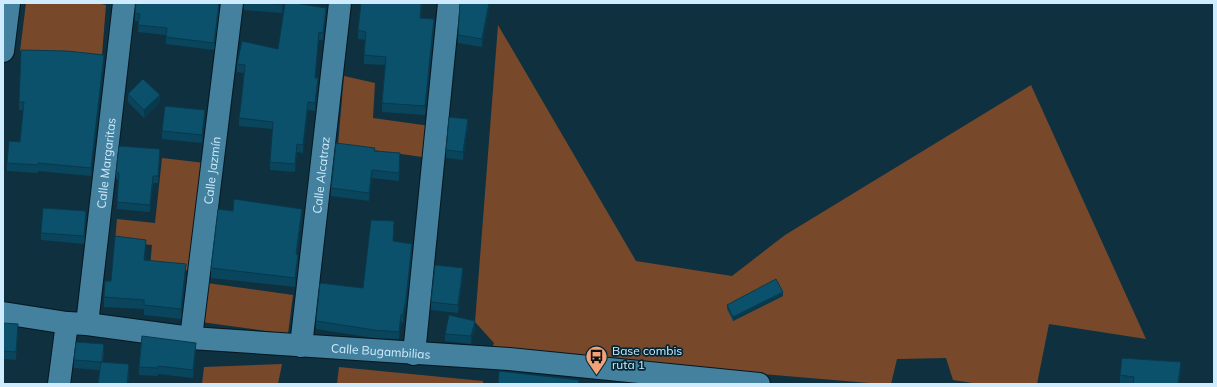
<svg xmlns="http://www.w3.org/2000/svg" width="1217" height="387" viewBox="0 0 1217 387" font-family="Mulish,sans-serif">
	<rect width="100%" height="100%" fill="#0f303f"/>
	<path fill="#78482a" d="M 26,3 L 96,3 L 106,5 L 102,55 L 20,51 Z
		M 498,25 L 636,261 L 732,276 L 785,235 L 1031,85 L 1146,339 L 1049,324 L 1037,384 L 979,384 L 953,380 L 946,358 L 897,359 L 891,384 L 881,384 L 491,351 L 494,343 L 475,322 Z
		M 344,76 L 375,83 L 373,118 L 430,126 L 422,157 L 338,145 Z
		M 162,158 L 205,163 L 193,271 L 150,267 L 152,245 L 115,241 L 117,219 L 155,223 Z
		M 207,283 L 293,295 L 288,334 L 201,322 Z
		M 282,364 L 278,384 L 202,384 L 204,367 Z
		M 339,367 L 483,381 L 483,384 L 337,384 Z"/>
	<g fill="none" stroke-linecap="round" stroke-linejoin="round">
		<defs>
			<g id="minor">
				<path d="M 3,51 L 9,3"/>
				<path id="s1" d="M 3,313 L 67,323 L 87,324 L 191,338 L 509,359 L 759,384"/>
				<path id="s2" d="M 87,324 L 124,3"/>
				<path id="s3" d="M 191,338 L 232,3"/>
				<path id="s4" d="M 301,346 L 340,3"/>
				<path d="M 414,354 L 449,3"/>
				<path d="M 59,384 L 67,323"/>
			</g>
		</defs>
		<use href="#minor" stroke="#041720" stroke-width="24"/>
		<use href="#minor" stroke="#44819f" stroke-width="22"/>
	</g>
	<path fill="#09465d" d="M 244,3 L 283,3 L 282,13 L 244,10 Z
		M 361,3 L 422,3 L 421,18 L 434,28 L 425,115 L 382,112 L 382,103 L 385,65 L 364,64 L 364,55 L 365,40 L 358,39 L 358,30 Z
		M 490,3 L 482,47 L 458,43 L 458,35 Z
		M 219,9 L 214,50 L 166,44 L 166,35 L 138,32 L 139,21 L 135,21 L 135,13 Z
		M 326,15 L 323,40 L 319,40 L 315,78 L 318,86 L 315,111 L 308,110 L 303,153 L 297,152 L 295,172 L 270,170 L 270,162 L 273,129 L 239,126 L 239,118 L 241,104 L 244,73 L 237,72 L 237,64 L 278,49 Z
		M 104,63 L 91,176 L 38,171 L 38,173 L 7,171 L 7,163 L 20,142 L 23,110 L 19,110 L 19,102 Z
		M 128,94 L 160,102 L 144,118 L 128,102 Z
		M 205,118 L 202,143 L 162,139 L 162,131 Z
		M 468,127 L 463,160 L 446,158 L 446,150 Z
		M 375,151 L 400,161 L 399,181 L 372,178 L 369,201 L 331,196 L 331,188 Z
		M 160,156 L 158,183 L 153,183 L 150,212 L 117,209 L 119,180 L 116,179 L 116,172 Z
		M 86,219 L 84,244 L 41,240 L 41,233 Z
		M 302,219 L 297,254 L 298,264 L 295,287 L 211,278 L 211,268 Z
		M 394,228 L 393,241 L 412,251 L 406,307 L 403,323 L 401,322 L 399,339 L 374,338 L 316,329 L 316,321 L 363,288 Z
		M 146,249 L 145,260 L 186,274 L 181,319 L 144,315 L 144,309 L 104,307 L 104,297 L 111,281 Z
		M 463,276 L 458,313 L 431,310 L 431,302 Z
		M 783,296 L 733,321 L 727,309 L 727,305 Z
		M 3,323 L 18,332 L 16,360 L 3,359 Z
		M 475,329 L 471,344 L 445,341 L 445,334 Z
		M 196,351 L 193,378 L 158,374 L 158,376 L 139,375 L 139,367 Z
		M 104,352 L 103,362 L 129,375 L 128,384 L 98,384 L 100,370 L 74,368 L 74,360 Z
		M 1181,370 L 1179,384 L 1129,384 L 1120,383 L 1120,375 Z"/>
	<path fill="#08394c" d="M 219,3 L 219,9 L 214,50 L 214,43 Z
		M 489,3 L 490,3 L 482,47 L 482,39 Z
		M 326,8 L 326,15 L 323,40 L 323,33 Z
		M 434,19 L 434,28 L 425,115 L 425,106 Z
		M 319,32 L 319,40 L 315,86 L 315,78 Z
		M 104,55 L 104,63 L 91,176 L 91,168 Z
		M 318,78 L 318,86 L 315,111 L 315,103 Z
		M 160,95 L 160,102 L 144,118 L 144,110 Z
		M 308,102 L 308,110 L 303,153 L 303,145 Z
		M 205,110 L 205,118 L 202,143 L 202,135 Z
		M 468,119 L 468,127 L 463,160 L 463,152 Z
		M 297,144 L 297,152 L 295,172 L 295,164 Z
		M 160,149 L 160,156 L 158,183 L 158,176 Z
		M 400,153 L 400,161 L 399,181 L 399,173 Z
		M 372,170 L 372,178 L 369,201 L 369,193 Z
		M 153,176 L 153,183 L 150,212 L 150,205 Z
		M 302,209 L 302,219 L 296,264 L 296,254 Z
		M 86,211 L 86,219 L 84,244 L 84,236 Z
		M 146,240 L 146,249 L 144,269 L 144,260 Z
		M 412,244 L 412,251 L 406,307 L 403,323 L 403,315 Z
		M 298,255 L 298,264 L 295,287 L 295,278 Z
		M 186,264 L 186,274 L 181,319 L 181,309 Z
		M 463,268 L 463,276 L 458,313 L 458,305 Z
		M 783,292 L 783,296 L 733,321 L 733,317 Z
		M 401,315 L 401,322 L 399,339 L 399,332 Z
		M 475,321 L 475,329 L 471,344 L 471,336 Z
		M 18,324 L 18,332 L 16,360 L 16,352 Z
		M 196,343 L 196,351 L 193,378 L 193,370 Z
		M 1181,362 L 1181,370 L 1179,384 L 1178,384 Z
		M 129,364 L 128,384 L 127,384 Z"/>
	<path fill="#0b516c" stroke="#08394c" d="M 136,3 L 219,3 L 214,43 L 166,37 L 167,28 L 138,25 L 140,14 L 135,13 Z
		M 265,3 L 282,3 L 282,5 Z
		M 285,3 L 295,3 L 326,8 L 323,33 L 319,32 L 315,78 L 318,78 L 315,103 L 308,102 L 303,145 L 297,144 L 295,164 L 270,162 L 273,122 L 239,118 L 241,104 L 245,65 L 237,64 L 242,41 L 278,49 Z
		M 361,3 L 421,3 L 420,18 L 434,19 L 425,106 L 382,103 L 386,57 L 364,55 L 366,32 L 358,30 Z
		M 460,3 L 489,3 L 482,39 L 458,35 Z
		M 21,50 L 67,51 L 104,55 L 91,168 L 38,163 L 38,165 L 7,163 L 9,141 L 20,142 L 24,102 L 19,102 Z
		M 143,79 L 160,95 L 144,110 L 128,94 Z
		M 165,106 L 205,110 L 202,135 L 162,131 Z
		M 449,117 L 468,119 L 463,152 L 446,150 Z
		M 336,143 L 375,148 L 374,151 L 400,153 L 399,173 L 372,170 L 369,193 L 331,188 Z
		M 119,146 L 160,149 L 158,176 L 153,176 L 150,205 L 117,202 L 119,173 L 116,172 Z
		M 234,199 L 302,209 L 296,254 L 298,255 L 295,278 L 211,268 L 218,209 L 233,211 Z
		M 43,208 L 86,211 L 84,236 L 41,233 Z
		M 371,220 L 394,221 L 393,241 L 412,244 L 406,299 L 403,315 L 401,315 L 399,332 L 374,330 L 316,321 L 320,283 L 363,288 Z
		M 115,236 L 146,240 L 144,260 L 186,264 L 181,309 L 144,305 L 144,300 L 104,297 L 105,281 L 111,281 Z
		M 435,265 L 463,268 L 458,305 L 431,302 Z
		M 776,279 L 783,292 L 733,317 L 727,305 Z
		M 449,315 L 475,321 L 471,336 L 445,334 Z
		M 3,323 L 18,324 L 16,352 L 3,351 Z
		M 142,336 L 196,343 L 193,370 L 158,366 L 158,368 L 139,367 Z
		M 76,342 L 104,344 L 102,362 L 74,360 Z
		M 1122,358 L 1181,362 L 1178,384 L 1133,384 L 1134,377 L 1120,375 Z
		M 101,362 L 129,364 L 127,384 L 98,384 Z
		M 499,371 L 579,380 L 578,384 L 498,384 Z"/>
	<defs>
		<symbol id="bus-pin" viewBox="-11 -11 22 30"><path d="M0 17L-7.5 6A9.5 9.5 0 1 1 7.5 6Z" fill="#efa377" stroke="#042634"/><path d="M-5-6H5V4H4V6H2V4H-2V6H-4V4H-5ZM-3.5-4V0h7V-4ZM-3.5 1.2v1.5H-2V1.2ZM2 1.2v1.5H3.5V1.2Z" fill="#111"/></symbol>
	</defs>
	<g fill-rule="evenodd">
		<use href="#bus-pin" x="584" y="344" width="25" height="34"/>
	</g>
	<g text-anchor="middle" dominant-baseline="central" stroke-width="3.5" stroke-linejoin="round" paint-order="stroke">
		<g font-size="12" fill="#ceecfd" stroke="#042634">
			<text stroke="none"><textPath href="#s2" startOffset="162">Calle Margaritas</textPath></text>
			<text stroke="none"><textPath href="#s3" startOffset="169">Calle Jazmín</textPath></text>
			<text stroke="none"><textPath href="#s4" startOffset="172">Calle Alcatraz</textPath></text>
			<text stroke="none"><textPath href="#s1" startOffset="380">Calle Bugambilias</textPath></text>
		</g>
		<g font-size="12" fill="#ceecfd" stroke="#042634" text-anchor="start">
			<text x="612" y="350">Base combis<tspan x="612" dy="14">ruta 1</tspan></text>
		</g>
	</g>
	<rect width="1217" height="387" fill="none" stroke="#ceecfd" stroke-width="8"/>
</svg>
